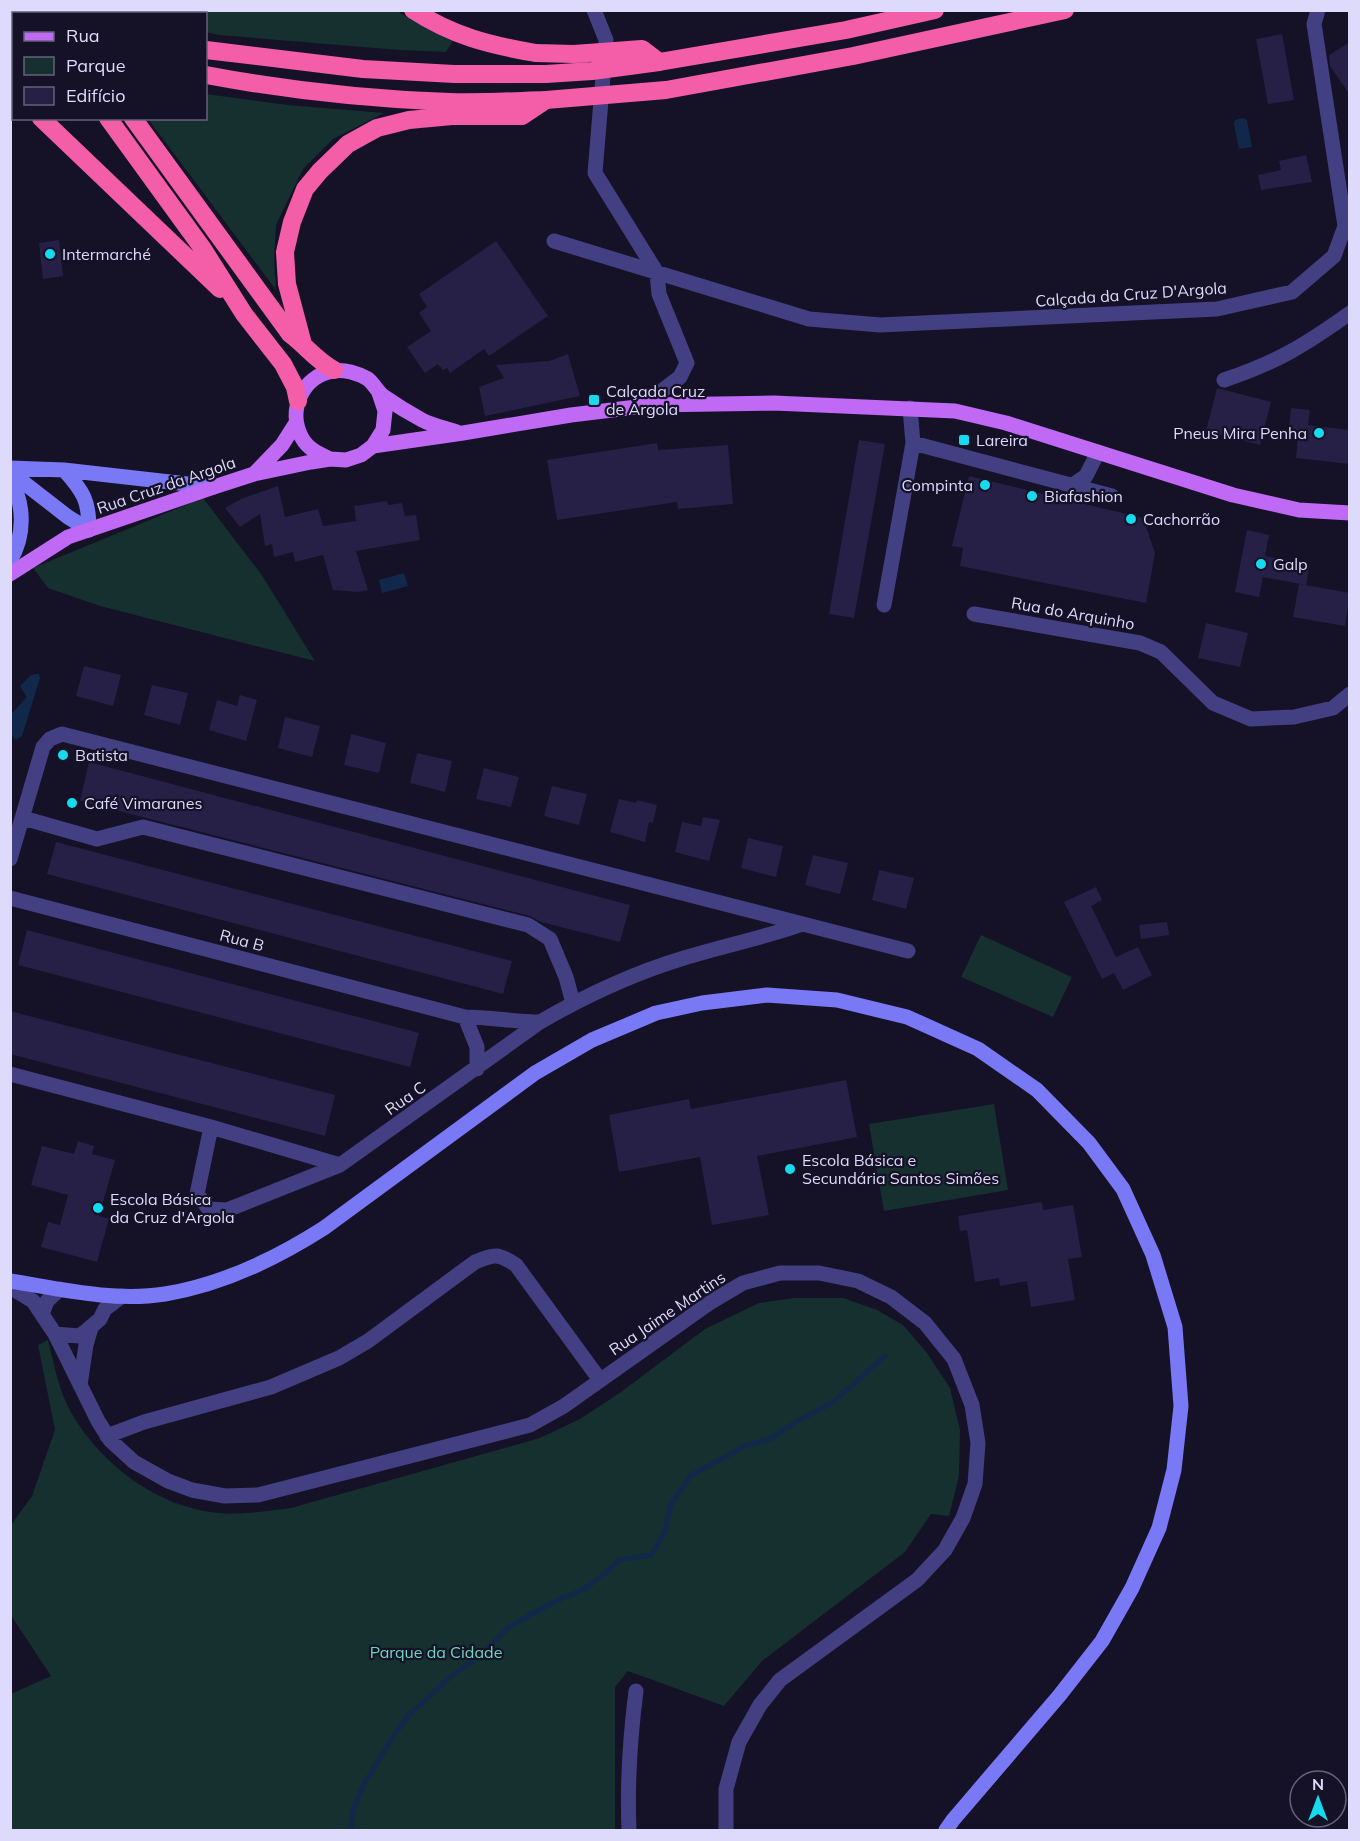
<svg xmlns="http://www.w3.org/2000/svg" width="1360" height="1841" viewBox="0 0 1360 1841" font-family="Mulish,sans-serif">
	<rect width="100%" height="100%" fill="#151127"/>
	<path fill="#15302f" d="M 179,10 L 397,11 L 426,28 L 453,41 L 446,52 L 399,50 L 219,35 L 206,32 L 206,14 L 171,14 Z
		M 206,94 L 288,105 L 384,113 L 333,139 L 303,169 L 276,225 L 274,258 L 276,290 L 148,119 L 206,118 Z
		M 203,498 L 261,574 L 315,661 L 100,606 L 48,588 L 33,568 Z
		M 981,935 L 1072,977 L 1053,1017 L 961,977 Z
		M 994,1104 L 1008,1190 L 884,1211 L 869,1124 Z
		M 795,1298 L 843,1298 L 877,1310 L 903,1325 L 927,1353 L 950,1388 L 960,1430 L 959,1476 L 949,1516 L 931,1514 L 905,1552 L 762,1661 L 724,1706 L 628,1671 L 615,1687 L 615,1830 L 11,1830 L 11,1694 L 51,1676 L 10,1614 L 11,1525 L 32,1496 L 55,1430 L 38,1345 L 48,1340 C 54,1364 59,1392 72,1414 C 102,1465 157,1507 218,1513 C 242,1515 267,1511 291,1508 L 540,1438 L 580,1419 L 621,1392 L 705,1329 L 759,1303 Z"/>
	<path fill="#12284a" d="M 1242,118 L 1247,120 L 1252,147 L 1239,149 L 1234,124 L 1235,120 Z
		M 404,573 L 408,586 L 382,593 L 379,580 Z
		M 36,674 L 39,674 L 40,678 L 22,736 L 16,740 L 11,735 L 11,714 L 27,697 L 20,686 L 31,675 Z"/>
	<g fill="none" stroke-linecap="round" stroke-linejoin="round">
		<path stroke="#12284a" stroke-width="5" d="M 351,1830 L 353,1810 L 364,1784 L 396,1732 L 409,1715 L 449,1678 L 481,1655 L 508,1627 L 554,1602 L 584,1589 L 606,1573 L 619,1560 L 651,1555 L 665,1532 L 670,1506 L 690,1476 L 745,1446 L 772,1438 L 799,1420 L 832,1403 L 885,1356"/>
	</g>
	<path fill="#261f46" d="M 1282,34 L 1294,100 L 1268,104 L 1256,39 Z
		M 1350,42 L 1350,95 L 1330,66 L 1329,55 Z
		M 1306,155 L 1312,182 L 1261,190 L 1258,175 L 1281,170 L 1279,161 Z
		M 59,240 L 63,276 L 43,279 L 39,243 Z
		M 496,241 L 548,316 L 489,356 L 484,349 L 450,373 L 447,368 L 443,370 L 438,364 L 425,373 L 407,347 L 431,331 L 419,313 L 427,307 L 419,294 Z
		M 568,354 L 580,396 L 485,416 L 479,387 L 504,378 L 496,365 L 549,361 Z
		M 1217,388 L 1271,402 L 1260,445 L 1206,431 Z
		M 1291,408 L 1310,410 L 1308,425 L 1350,430 L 1350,464 L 1296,458 L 1298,438 L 1288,437 Z
		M 859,440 L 885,444 L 854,618 L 829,614 Z
		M 657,443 L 658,450 L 728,445 L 733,504 L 678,509 L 677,502 L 557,520 L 547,460 Z
		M 969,476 L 1143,518 L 1155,553 L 1146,603 L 960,566 L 963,548 L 952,546 Z
		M 278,486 L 285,517 L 318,509 L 323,526 L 356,521 L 354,506 L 387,501 L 388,505 L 402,503 L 405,516 L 416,515 L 420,540 L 356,551 L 368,590 L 358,592 L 333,590 L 323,555 L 295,562 L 293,552 L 274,557 L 272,544 L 265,546 L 260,514 L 240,527 L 225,508 L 241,499 Z
		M 1247,530 L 1269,535 L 1265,556 L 1310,564 L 1306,585 L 1263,577 L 1259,597 L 1235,592 Z
		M 1299,584 L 1350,593 L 1345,626 L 1293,617 Z
		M 1206,623 L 1248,633 L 1240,667 L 1198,658 Z
		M 84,666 L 121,675 L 113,706 L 76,696 Z
		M 152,685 L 188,693 L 180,725 L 144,715 Z
		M 240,695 L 257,700 L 246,741 L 209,730 L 217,700 L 237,706 Z
		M 285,717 L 320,726 L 312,757 L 278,748 Z
		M 351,734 L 386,743 L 379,773 L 344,765 Z
		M 417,753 L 452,761 L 445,792 L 410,783 Z
		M 89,762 L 630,905 L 620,942 L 541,922 L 530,916 L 80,801 Z
		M 484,768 L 519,777 L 511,807 L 476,799 Z
		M 552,786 L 587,794 L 579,825 L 544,816 Z
		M 619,799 L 636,803 L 637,800 L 657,805 L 653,823 L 649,822 L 645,842 L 610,832 Z
		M 703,817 L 720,820 L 709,861 L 675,852 L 682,822 L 701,826 Z
		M 748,838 L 783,846 L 776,877 L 741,868 Z
		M 56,842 L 512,961 L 503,994 L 47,874 Z
		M 813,855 L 848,863 L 840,894 L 805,885 Z
		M 879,870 L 914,878 L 906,909 L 872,900 Z
		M 1096,887 L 1102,900 L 1091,906 L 1116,957 L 1138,947 L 1152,975 L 1123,990 L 1114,973 L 1102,979 L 1064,902 Z
		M 1167,922 L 1169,935 L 1141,939 L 1139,925 Z
		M 27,930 L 419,1033 L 410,1067 L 18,965 Z
		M 10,1011 L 335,1095 L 325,1136 L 10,1054 Z
		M 846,1080 L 857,1137 L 757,1156 L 769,1215 L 712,1225 L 700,1157 L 619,1172 L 609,1115 L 689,1099 L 691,1109 Z
		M 78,1141 L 94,1146 L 92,1154 L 115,1160 L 99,1216 L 109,1219 L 97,1262 L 41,1247 L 48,1222 L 60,1225 L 68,1195 L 31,1185 L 42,1146 L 74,1154 Z
		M 1042,1202 L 1043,1210 L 1073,1205 L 1082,1257 L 1068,1259 L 1075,1300 L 1031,1307 L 1027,1281 L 1000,1286 L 999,1278 L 975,1282 L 967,1230 L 960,1231 L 958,1216 Z"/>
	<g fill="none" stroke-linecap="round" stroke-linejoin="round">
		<path stroke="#424082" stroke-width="15" d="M 594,10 L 606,40 L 595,173 L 657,273 L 659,294 L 687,363 L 680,377 L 659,393 L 653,405
			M 554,241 L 809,319 L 880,325 L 1217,309 L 1292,292 L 1334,256 L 1345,226 L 1314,24 L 1318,10
			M 1224,380 C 1276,363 1305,345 1350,313
			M 913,443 L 1112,496
			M 1073,485 L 1086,476 L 1098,452
			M 884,605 L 913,443 L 910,408
			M 974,614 L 1140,643 L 1161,652 L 1213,703 L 1251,719 L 1294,717 L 1333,708 L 1350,694
			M 23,818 L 97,839 L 143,827 L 528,925 L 550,939 L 566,977 L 573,1003
			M 10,859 L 43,747 L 50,739 L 62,734 L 908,951
			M 10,898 L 465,1017 C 490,1017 515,1022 540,1022
			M 465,1017 L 477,1047 L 477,1069
			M 10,1074 L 211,1127 L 340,1165 L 540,1022 C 585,996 634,973 684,958 C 723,946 762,938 800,925
			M 211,1127 L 197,1194 L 209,1209 L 227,1210 L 340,1165
			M 10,1287 L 33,1301 L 55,1334 L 98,1421 L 110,1440 L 134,1462 L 168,1481 L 192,1490 L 225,1496 L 258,1495 L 530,1425 L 564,1406 L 711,1302 L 743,1283 L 780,1273 L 819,1273 L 858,1281 L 891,1297 L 925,1323 L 954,1359 L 972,1405 L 978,1443 L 975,1484 L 963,1518 L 945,1550 L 917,1580 L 780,1680 L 760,1705 L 739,1742 L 726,1789 L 726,1830
			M 42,1314 L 47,1301 L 60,1289
			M 55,1334 L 79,1336 L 86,1331 L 100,1319 L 105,1309 L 122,1296
			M 80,1385 L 86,1345 L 91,1328
			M 107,1436 L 144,1422 L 271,1387 L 339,1358 L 368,1341 L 475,1262 C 495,1254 498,1253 516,1265 L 600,1380
			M 629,1830 C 627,1784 630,1738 636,1691"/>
		<path stroke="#7978f5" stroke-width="15" d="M 10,468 L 64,470 L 214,487
			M 64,470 C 84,492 89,501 89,530
			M 10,472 L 68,517 L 89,530
			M 10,479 C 25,504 25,536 10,561
			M 10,1281 C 60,1289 114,1302 165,1294 C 221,1285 277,1258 324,1228 L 535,1073 L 592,1040 L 656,1013 L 702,1003 L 767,995 L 837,1000 L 907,1017 L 978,1049 L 1037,1090 L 1089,1143 L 1123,1189 L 1153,1255 L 1175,1327 L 1181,1406 L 1174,1470 L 1159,1528 L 1132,1588 L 1102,1641 L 1059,1696 L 953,1820 L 946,1830"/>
		<path stroke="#bf69f4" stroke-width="15" d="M 373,446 L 463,433 L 571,415 L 653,405 L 774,403 L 955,411 L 1006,423 L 1233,495 L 1299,510 L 1350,513
			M 330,459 C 319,454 308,449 302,438 C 287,411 302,376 333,371 C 344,369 358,373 368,379 C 374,384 377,391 383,396 C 396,405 409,413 422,420 C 433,426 446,428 457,432
			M 254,474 L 282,445 L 296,423
			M 10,574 L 68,537 L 214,487 L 254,474 L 311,462 L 330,459 L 346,460 L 361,455 L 373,446 L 383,430 L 385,411 L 379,393"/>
		<path stroke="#f45da7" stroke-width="18" d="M 29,10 L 31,14
			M 413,10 C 453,36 489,45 536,53
			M 64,13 L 125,13 L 141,10
			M 10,24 L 14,24
			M 206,50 L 363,69 L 454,74 L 546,74
			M 659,62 L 846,30 L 935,10
			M 206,75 C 286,90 368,99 450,102 C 482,103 514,101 546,100
			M 10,91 L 14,93
			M 41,118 L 220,289
			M 108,118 L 203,249 L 244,314 L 283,364 L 295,387 L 298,401
			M 133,118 L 290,334 C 305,345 317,361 334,370
			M 303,344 L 287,284 L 285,252 L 292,222 L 305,189 L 320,171 L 348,144 L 377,128 L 409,120 L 452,116 L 522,116 L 546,100"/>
		<path stroke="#f45da7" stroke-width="18" d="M 536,53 L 574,54 L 642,49 L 659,62
			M 546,74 L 592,71 L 659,62
			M 546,100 L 666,90 L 853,56 L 1065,10"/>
	</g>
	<g fill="#14dbee" stroke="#151127" stroke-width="2">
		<circle cx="50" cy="254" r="6"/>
		<rect x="588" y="394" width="12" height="12" rx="3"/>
		<circle cx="1319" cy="433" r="6"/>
		<rect x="958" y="434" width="12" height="12" rx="3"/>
		<circle cx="985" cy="485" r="6"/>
		<circle cx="1032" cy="496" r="6"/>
		<circle cx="1131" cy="519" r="6"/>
		<circle cx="1261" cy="564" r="6"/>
		<circle cx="63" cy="755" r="6"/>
		<circle cx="72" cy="803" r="6"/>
		<circle cx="790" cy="1169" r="6"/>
		<circle cx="98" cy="1208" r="6"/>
	</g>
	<g text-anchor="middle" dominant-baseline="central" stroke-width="4.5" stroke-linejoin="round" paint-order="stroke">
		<g font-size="16" fill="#dddafc" stroke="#151127" text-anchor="start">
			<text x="62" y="254">Intermarché</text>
			<text x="606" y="391">Calçada Cruz<tspan x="606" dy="18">de Argola</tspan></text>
			<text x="1307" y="433" text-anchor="end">Pneus Mira Penha</text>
			<text x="976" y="440">Lareira</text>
			<text x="973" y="485" text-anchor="end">Compinta</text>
			<text x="1044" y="496">Biafashion</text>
			<text x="1143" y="519">Cachorrão</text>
			<text x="1273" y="564">Galp</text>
			<text x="75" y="755">Batista</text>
			<text x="84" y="803">Café Vimaranes</text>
			<text x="802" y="1160">Escola Básica e<tspan x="802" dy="18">Secundária Santos Simões</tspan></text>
			<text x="110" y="1199">Escola Básica<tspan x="110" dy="18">da Cruz d'Argola</tspan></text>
		</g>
		<g font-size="16" fill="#dddafc" stroke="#151127">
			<text transform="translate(1131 294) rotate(-4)">Calçada da Cruz D'Argola</text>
			<text transform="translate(166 485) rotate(-19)">Rua Cruz da Argola</text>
			<text transform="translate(1073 613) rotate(10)">Rua do Arquinho</text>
			<text transform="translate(242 940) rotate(15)">Rua B</text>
			<text transform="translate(405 1098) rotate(-35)">Rua C</text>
			<text transform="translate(667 1313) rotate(-34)">Rua Jaime Martins</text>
		</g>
		<g font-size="16" fill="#6ad8bb" stroke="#151127">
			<text x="436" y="1652">Parque da Cidade</text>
		</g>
	</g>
	<rect width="1360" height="1841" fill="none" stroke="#dddafc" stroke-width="24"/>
	<rect x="12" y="12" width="195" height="108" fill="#151127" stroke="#65617c" stroke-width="1.5"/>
	<rect x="24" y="32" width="30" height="9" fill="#bf69f4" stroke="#65617c" stroke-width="1.5"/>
	<text x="66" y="42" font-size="18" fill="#dddafc">Rua</text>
	<rect x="24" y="57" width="30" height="18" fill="#15302f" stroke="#65617c" stroke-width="1.5"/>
	<text x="66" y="72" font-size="18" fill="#dddafc">Parque</text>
	<rect x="24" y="87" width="30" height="18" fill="#261f46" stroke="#65617c" stroke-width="1.5"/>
	<text x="66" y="102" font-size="18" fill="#dddafc">Edifício</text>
	<g transform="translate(1318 1799)"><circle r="28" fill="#151127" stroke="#65617c" stroke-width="1.5"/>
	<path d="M0-4.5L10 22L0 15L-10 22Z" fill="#14dbee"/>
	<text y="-9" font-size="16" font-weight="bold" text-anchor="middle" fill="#dddafc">N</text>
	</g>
</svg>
